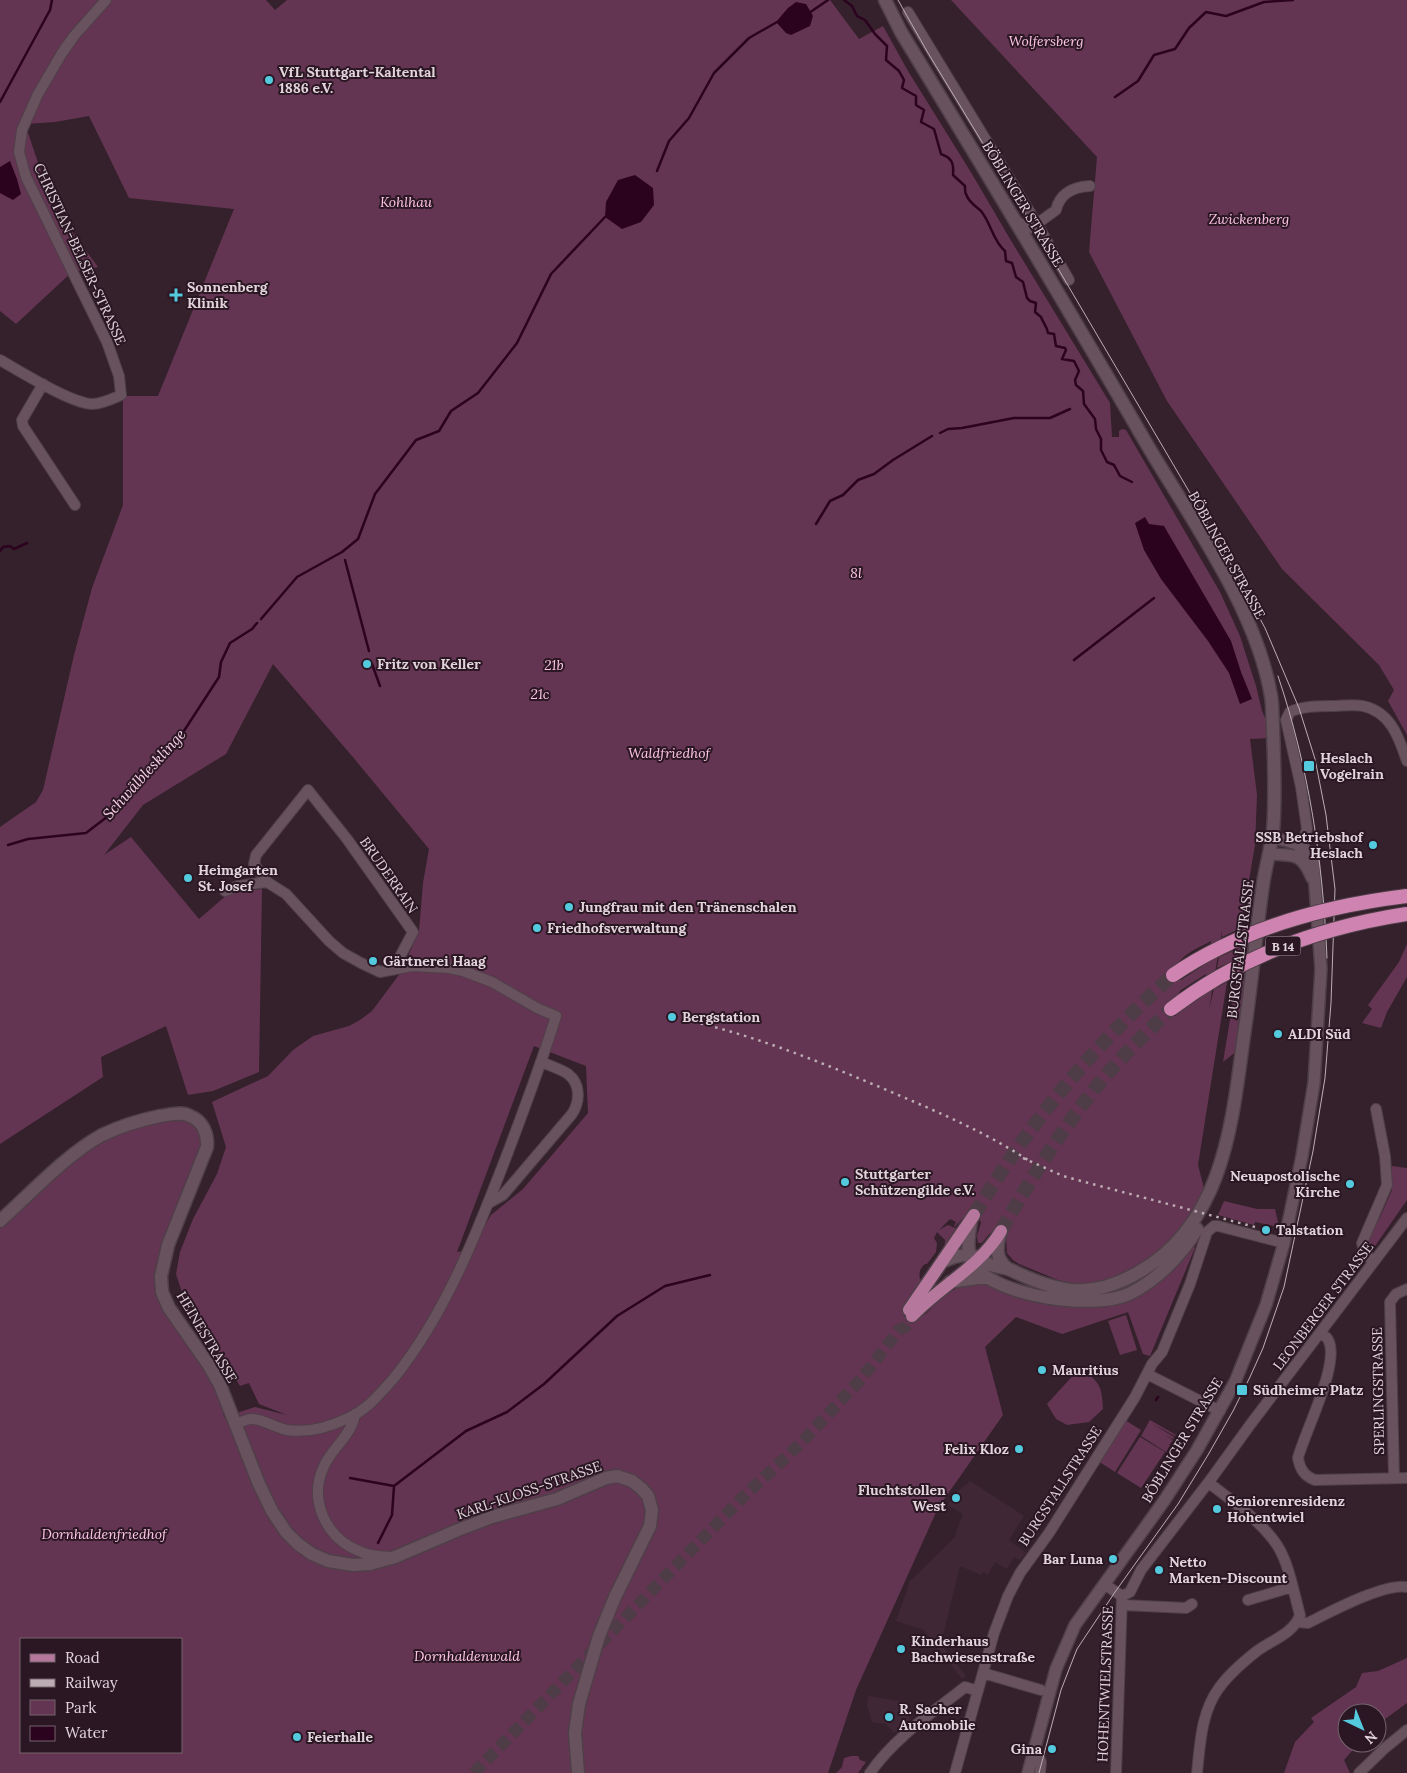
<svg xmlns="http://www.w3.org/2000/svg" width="1407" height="1773" viewBox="0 0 1407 1773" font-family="Lora,serif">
	<rect width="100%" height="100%" fill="#34212c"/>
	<path fill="#402736" d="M 970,1481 L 1024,1516 L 1009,1540 L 1026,1553 L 1020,1560 L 1014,1557 L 1007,1569 L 995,1562 L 988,1575 L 983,1572 L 981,1575 L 960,1566 L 941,1644 L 966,1676 L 962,1679 L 924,1630 L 896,1621 L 910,1581 L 954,1538 L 963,1514 L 948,1505 L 949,1503 L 959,1490 Z
		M 868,1696 L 900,1701 L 911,1720 L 894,1733 L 886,1724 L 872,1722 L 867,1705 Z"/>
	<path fill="#643552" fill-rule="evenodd" d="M 0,0 L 266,0 L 275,10 L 287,0 L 830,0 L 859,39 L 883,26 L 908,71 L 972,174 L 1010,239 L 1110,403 L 1112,437 L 1119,437 L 1119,431 L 1122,429 L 1126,430 L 1220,592 L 1240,636 L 1256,686 L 1262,711 L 1266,720 L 1269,738 L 1250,739 L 1257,795 L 1255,845 L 1241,928 L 1222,937 L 1222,931 L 1209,1009 L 1214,989 L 1227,982 L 1198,1165 L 1205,1192 L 1199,1207 L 1170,1243 L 1144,1265 L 1120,1275 L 1098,1282 L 1075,1284 L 1058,1280 L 1019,1264 L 1013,1260 L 1007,1253 L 1006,1234 L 998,1229 L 989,1234 L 982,1243 L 978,1243 L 977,1236 L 981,1223 C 976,1204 962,1218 955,1227 L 954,1226 L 956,1222 L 950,1219 L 939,1230 L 948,1225 L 960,1230 L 919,1289 L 916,1288 L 908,1300 L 905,1312 L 915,1319 C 924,1316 933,1310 935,1300 L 965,1284 L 976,1281 L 1094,1306 L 1114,1305 L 1129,1301 L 1145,1292 L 1192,1243 L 1195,1248 L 1150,1356 L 1143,1354 L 1128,1312 L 1062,1334 L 1016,1317 L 985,1347 L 1003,1415 L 938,1508 L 856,1690 L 828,1773 L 0,1773 L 0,1225 L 101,1136 L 176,1114 L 205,1132 L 161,1283 L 214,1370 L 224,1417 L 255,1407 L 287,1415 L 259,1404 L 249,1383 L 240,1386 L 224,1360 L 196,1323 L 184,1299 L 176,1274 L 180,1252 L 193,1219 L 217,1174 L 226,1147 L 212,1102 L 268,1076 L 293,1050 L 313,1036 L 349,1026 L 360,1020 L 372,1011 L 401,972 L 419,931 L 423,883 L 429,849 L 352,756 L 273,664 L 226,754 L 143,805 L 104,855 L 131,837 L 199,919 L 229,893 L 262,889 L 259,1072 L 213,1091 L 188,1095 L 166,1026 L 101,1057 L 103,1077 L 0,1144 L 0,827 L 36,802 L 43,790 L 74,655 L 92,588 L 123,505 L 123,396 L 158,396 L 234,209 L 129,198 L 89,116 L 55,122 L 25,124 L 52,204 L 98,267 L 72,272 L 16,324 L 0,311 ZM 1211,941 L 1207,963 L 1181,980 L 1175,980 L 1172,972 C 1182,954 1194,950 1211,941 ZM 1206,974 L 1203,995 L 1175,1016 L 1172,1015 L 1172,1002 L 1181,990 ZM 534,1046 L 586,1066 L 588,1113 L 523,1189 L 491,1215 L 470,1250 L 457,1252 ZM 937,1232 L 945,1240 C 946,1252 929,1272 920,1280 C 919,1273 919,1269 925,1264 L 927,1264 L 936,1252 L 937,1243 L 934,1238 ZM 21,1639 L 181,1639 L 181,1752 L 21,1752 Z
		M 951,0 L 1407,0 L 1407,735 L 1388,701 L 1394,690 L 1379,665 L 1282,569 L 1167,401 L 1089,252 L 1097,157 Z
		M 1251,943 L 1251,952 L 1217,968 L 1219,957 Z
		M 1407,944 L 1407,977 L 1387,1012 L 1381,1028 L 1362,1023 L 1372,1009 L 1368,1005 L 1399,962 Z
		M 1248,972 L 1238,1050 L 1223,1062 L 1237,977 Z
		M 1392,1166 L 1407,1168 L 1407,1200 L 1373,1249 L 1369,1246 L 1368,1238 L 1380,1217 L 1392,1190 Z
		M 1224,1201 L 1257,1209 L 1275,1209 L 1279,1227 L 1255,1222 L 1254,1225 L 1218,1215 Z
		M 1126,1315 L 1137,1350 L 1120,1355 L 1108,1321 Z
		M 1078,1370 C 1100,1379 1102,1387 1103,1409 L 1089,1422 L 1067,1425 L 1056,1419 L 1047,1404 Z
		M 1125,1420 L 1141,1430 L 1115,1472 L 1098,1461 Z
		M 1150,1420 L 1176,1435 L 1175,1436 L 1151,1423 L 1174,1437 L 1173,1439 L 1165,1435 L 1173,1440 L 1170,1444 L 1169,1444 L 1170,1445 L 1166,1452 L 1141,1436 Z
		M 1140,1437 L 1165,1452 L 1141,1488 L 1117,1473 Z
		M 1407,1658 L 1407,1703 L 1377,1725 L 1377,1713 L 1347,1713 L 1347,1743 L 1359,1743 L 1344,1760 L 1350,1773 L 1284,1773 L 1295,1742 L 1314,1722 L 1311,1718 L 1356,1687 L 1362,1673 L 1378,1671 Z
		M 851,1756 L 858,1756 L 860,1760 L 866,1762 L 858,1773 L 836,1773 L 842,1767 L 844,1758 Z"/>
	<path fill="#2c031f" d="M 796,2 L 806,4 L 813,16 L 810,26 L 791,35 L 786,33 L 776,22 L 788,8 Z
		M 10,161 L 17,179 L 21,194 L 13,200 L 0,193 L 0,167 Z
		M 635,175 L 653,188 L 654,205 L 641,222 L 622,229 L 605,217 L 606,202 L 618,180 Z
		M 1145,517 L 1149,524 L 1164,526 L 1231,641 L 1241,672 L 1252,699 L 1240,704 L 1229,673 L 1208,641 L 1161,579 L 1144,550 L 1135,523 Z"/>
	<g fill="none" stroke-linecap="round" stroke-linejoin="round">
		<path stroke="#2c031f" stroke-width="2.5" d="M 844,0 L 852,6 L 857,16 L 865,20 L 875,34 L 887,46 L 886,60 L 899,71 L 904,80 L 902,88 L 916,96 L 916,105 L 924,110 L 921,122 L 934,129 L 941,154 C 952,158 954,163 953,175 L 965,186 C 965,187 965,193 966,194 C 969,203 975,205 981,211 C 991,223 993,241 1005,251 L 1006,261 L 1012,263 L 1016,277 L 1023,282 L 1027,298 L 1030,301 L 1036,303 L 1035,312 L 1041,317 C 1043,323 1047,326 1048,333 L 1054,334 L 1056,346 L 1065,348 L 1066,350 L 1062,359 L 1074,361 L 1079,371 L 1075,380 L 1076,385 L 1083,391 L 1084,404 L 1095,419 L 1096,429 L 1101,439 L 1101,450 L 1107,462 L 1114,465 L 1120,476 L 1132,482
			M 809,13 L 828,0
			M 1115,97 L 1138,81 L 1154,55 L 1175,49 L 1189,28 L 1206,12 L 1226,16 L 1264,2 L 1293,0
			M 0,102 L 50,10 L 52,0
			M 657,171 L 669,141 L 689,118 L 714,73 L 749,38 L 777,22
			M 940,433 L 948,429 L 962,428 L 1014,418 L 1050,418 L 1070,409
			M 816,524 L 830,501 L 843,495 L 858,480 L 874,474 L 893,460 L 932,436
			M 0,551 L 3,547 L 10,546 L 14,549 L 27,543
			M 345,560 L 369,651
			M 261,619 L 297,577 L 342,552 L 358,539 L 375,494 L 416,440 L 439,431 L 451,411 L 478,393 L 517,343 L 551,274 L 605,217
			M 1074,660 L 1154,598
			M 372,664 L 380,686
			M 8,845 L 28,839 L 86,833 L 116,810 L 125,792 L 146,770 L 159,761 L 180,737 L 219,677 L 221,662 L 230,643 L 252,629 L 257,623
			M 1156,1400 L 1158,1397
			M 1191,1422 L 1193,1418
			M 350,1478 L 394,1486 L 466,1431 L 507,1412 L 544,1384 L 617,1316 L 665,1286 L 710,1275
			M 378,1543 L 392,1515 L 394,1486"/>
		<path stroke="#4e3c46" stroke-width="12" stroke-dasharray="12 6" stroke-linecap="butt" d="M 474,1773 L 744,1496 L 801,1443 L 861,1379 L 899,1330 L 905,1327 L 912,1316"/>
		<path stroke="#4e3c46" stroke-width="14" stroke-dasharray="14 7" stroke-linecap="butt" d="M 974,1215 C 1031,1121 1091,1048 1173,975
			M 1001,1231 C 1029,1182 1058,1135 1093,1091 C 1116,1062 1144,1035 1171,1009"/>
		<defs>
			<path id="minor" d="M 908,12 L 1037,224 L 1069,280
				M 1015,221 L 1031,228 L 1056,210 C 1060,193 1073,187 1090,186
				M 0,360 C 20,371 70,403 92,404 C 102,404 112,399 121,395 L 119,376 L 107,342 L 26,177 L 19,152 L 22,130 L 38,94 L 62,53 L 74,36 L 106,0
				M 43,384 L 22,420 L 23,426 L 75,505
				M 1299,854 L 1307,829 L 1301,787 L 1286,720 L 1290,712 C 1302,706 1319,706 1332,706 C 1342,706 1354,704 1363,706 C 1391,712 1399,738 1407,761
				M 225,891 L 238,886 L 267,882
				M 489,1203 L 503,1195 L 572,1114 C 580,1102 581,1084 568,1074 C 561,1069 550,1066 542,1062
				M 1373,1262 L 1364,1251 L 1362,1243 L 1387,1185 L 1385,1156 L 1376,1109
				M 1321,1333 C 1323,1335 1325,1336 1327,1338 C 1343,1359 1304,1433 1298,1458 C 1300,1469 1304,1476 1315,1480 L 1407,1478
				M 1147,1374 L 1220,1411
				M 355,1414 C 352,1435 332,1448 324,1466 C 308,1500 326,1538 359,1551 C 369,1556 379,1556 389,1557
				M 236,1424 C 241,1422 246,1419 251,1419 C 260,1418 276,1428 287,1430 C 307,1433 327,1428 346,1419 C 367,1410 379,1395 394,1378 C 447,1312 478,1230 508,1152 C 525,1107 542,1062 556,1016 L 537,1008 L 492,982 L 463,971 L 449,968 L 412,966 L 380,972 L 361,963 L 343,953 L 329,941 L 286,894 L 267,882 L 254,864 L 256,855 L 308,790 L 347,839 L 413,932 L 394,968
				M 1394,1478 L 1390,1302 L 1396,1294 L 1407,1289
				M 1104,1584 L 1122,1596
				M 1122,1596 L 1130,1592 L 1141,1570 L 1211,1479 L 1250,1425 L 1407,1218
				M 1248,1600 L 1292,1587
				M 1122,1605 L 1186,1608 L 1192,1604
				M 1298,1622 L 1308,1623 C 1330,1612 1384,1583 1407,1587
				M 983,1673 L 1041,1690
				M 1035,1747 L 1041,1762 L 1040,1773
				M 870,1773 C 895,1737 931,1714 965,1687 L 978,1691
				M 955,1773 L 994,1633 L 1008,1596 L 1020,1573 L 1049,1533 L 1135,1397 L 1152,1364 L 1162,1352 L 1190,1284 L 1207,1232 L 1214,1226 L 1218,1226 L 1284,1243
				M 1116,1773 L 1122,1596
				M 1197,1773 C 1200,1745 1201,1712 1219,1688 C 1229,1674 1243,1662 1257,1651 C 1272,1640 1294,1633 1300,1615 C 1294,1594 1289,1563 1277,1545 C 1261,1521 1231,1500 1209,1483
				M 1359,1773 L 1385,1748 L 1407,1730"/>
			<path id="tertiary" d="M 1269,854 C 1295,856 1301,852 1312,878
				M 1028,1773 L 1056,1669 L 1075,1625 L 1164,1501 L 1197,1450 L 1235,1382 L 1266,1305 L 1284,1243 L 1302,1156 L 1314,1083 L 1321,969 L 1313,858 C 1302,843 1289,841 1272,838"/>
			<path id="secondary" d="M 885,0 L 901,32 C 985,170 1068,308 1149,448 C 1193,522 1257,611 1271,696 C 1273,707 1272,717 1273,728 C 1274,762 1276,796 1273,831 C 1271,847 1267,862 1264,878 C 1256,930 1252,983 1244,1035 C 1232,1123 1224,1223 1139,1272 C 1091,1300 1058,1293 1011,1270 C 1004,1267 995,1267 988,1264 C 981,1260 982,1258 974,1256 C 964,1253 953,1257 944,1261
				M 0,1221 C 30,1194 67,1154 102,1135 C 121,1126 140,1120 160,1116 C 170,1115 181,1111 190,1116 C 203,1121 208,1134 207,1147 L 168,1245 L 161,1276 L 162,1292 L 169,1308 L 208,1364 L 220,1385 L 259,1484 L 272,1511 L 286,1532 L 298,1544 L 312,1554 L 328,1561 L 353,1565 L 370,1564 L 395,1557 L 458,1530 L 492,1517 L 557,1499 L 606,1478 L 617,1476 L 632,1481 L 642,1489 L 648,1496 L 652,1510 L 650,1526 L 615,1597 L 599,1636 L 579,1704 L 575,1733 L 578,1773
				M 971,1221 C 969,1235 965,1253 974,1265 C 996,1297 1095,1310 1129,1294 C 1156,1281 1182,1255 1197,1229
				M 1000,1234 C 996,1248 996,1259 1007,1268
				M 950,1282 L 978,1278 L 987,1278"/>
			<path id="primary" d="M 909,1310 L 974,1215
				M 912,1316 C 940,1286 980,1267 1001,1231"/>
		</defs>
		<use href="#minor" stroke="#4f3f48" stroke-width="12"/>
		<use href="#tertiary" stroke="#4f3f48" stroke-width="14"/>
		<use href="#secondary" stroke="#4f3f48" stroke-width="15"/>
		<use href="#primary" stroke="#4f3f48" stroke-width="15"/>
		<use href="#minor" stroke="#68525e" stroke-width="10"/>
		<use href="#tertiary" stroke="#68525e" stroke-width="11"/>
		<use href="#secondary" stroke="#68525e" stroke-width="12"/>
		<use href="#primary" stroke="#b5779c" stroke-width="12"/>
		<path stroke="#bcadb4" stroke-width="1" d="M 898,0 L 928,53 L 1033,226 L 1220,544 L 1265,628 L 1299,708 L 1315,759 L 1326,815 L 1335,889 L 1331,1003 L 1325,1078 L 1313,1151 L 1284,1287 L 1263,1348 L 1250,1377 L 1233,1411 L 1208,1455 L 1178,1504 L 1115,1592 L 1077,1649 L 1061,1690 L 1039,1773
			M 1278,676 C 1309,768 1323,861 1327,958"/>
		<path stroke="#bcadb4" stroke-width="2.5" stroke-dasharray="2.5 5" stroke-linecap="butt" d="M 686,1020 C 757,1036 823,1063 889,1091 C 938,1112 983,1131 1028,1160
			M 1023,1158 L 1063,1176 L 1081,1181 L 1255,1227"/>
		<defs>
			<path id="trunk-bridge" d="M 1173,975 C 1242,928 1325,906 1407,896
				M 1171,1009 C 1240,956 1322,927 1407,914"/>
		</defs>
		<use href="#trunk-bridge" stroke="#4f3f48" stroke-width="16" stroke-linecap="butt"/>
		<use href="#trunk-bridge" stroke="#ce83b0" stroke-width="14"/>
	</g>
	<g fill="#54cade" stroke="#2a1723" stroke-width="2">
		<circle cx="269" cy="80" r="5"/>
		<path d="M173.5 287.5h5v5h5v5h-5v5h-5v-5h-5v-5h5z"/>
		<circle cx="367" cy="664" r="5"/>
		<rect x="1303" y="760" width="12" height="12" rx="2.5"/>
		<circle cx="1373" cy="845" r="5"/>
		<circle cx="188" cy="878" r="5"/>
		<circle cx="569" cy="907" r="5"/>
		<circle cx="537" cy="928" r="5"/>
		<circle cx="373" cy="961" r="5"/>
		<circle cx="672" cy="1017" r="5"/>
		<circle cx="1278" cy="1034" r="5"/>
		<circle cx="845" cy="1182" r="5"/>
		<circle cx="1350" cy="1184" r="5"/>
		<circle cx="1266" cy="1230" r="5"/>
		<circle cx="1042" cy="1370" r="5"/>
		<rect x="1236" y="1384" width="12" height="12" rx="2.5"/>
		<circle cx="1019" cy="1449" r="5"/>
		<circle cx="956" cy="1498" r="5"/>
		<circle cx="1217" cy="1509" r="5"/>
		<circle cx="1113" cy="1559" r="5"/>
		<circle cx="1159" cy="1570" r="5"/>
		<circle cx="901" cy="1649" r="5"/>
		<circle cx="889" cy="1717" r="5"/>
		<circle cx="297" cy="1737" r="5"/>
		<circle cx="1052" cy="1749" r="5"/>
	</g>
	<g text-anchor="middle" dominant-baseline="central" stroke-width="4" stroke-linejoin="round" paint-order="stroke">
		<rect fill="#2a1723" stroke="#ab9ba4" stroke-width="1" x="1265.5" y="936.5" width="35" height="19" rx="4"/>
		<g font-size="12" font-weight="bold" fill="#e2d4db">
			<text x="1283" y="946">B 14</text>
		</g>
		<g font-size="14" font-style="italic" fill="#fec5e6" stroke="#2a1723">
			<text x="1046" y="41">Wolfersberg</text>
			<text x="406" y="202">Kohlhau</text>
			<text x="1249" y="219">Zwickenberg</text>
			<text x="856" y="573">8l</text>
			<text x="554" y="665">21b</text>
			<text x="540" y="694">21c</text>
			<text x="669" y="753">Waldfriedhof</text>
			<text x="104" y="1534">Dornhaldenfriedhof</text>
			<text x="467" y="1656">Dornhaldenwald</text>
		</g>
		<g font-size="14" font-weight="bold" fill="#e2d4db" stroke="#2a1723" text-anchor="start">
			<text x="279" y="72">VfL Stuttgart-Kaltental<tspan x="279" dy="16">1886 e.V.</tspan></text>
			<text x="187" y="287">Sonnenberg<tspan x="187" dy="16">Klinik</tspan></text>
			<text x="377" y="664">Fritz von Keller</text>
			<text x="1320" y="758">Heslach<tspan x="1320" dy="16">Vogelrain</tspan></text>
			<text x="1363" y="837" text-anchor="end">SSB Betriebshof<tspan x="1363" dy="16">Heslach</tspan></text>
			<text x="198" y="870">Heimgarten<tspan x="198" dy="16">St. Josef</tspan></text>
			<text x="579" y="907">Jungfrau mit den Tränenschalen</text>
			<text x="547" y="928">Friedhofsverwaltung</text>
			<text x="383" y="961">Gärtnerei Haag</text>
			<text x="682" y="1017">Bergstation</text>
			<text x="1288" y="1034">ALDI Süd</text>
			<text x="855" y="1174">Stuttgarter<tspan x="855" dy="16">Schützengilde e.V.</tspan></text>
			<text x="1340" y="1176" text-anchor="end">Neuapostolische<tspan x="1340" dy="16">Kirche</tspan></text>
			<text x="1276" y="1230">Talstation</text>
			<text x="1052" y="1370">Mauritius</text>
			<text x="1253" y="1390">Südheimer Platz</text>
			<text x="1009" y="1449" text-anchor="end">Felix Kloz</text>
			<text x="946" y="1490" text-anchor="end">Fluchtstollen<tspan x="946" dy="16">West</tspan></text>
			<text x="1227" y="1501">Seniorenresidenz<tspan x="1227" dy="16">Hohentwiel</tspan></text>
			<text x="1103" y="1559" text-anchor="end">Bar Luna</text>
			<text x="1169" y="1562">Netto<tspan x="1169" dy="16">Marken-Discount</tspan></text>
			<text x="911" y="1641">Kinderhaus<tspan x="911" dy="16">Bachwiesenstraße</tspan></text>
			<text x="899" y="1709">R. Sacher<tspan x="899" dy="16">Automobile</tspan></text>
			<text x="307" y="1737">Feierhalle</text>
			<text x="1042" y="1749" text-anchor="end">Gina</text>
		</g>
		<g font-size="14" fill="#e2d4db" stroke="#2a1723">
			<text transform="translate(1023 204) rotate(59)">BÖBLINGER STRASSE</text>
			<text transform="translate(80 254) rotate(65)">CHRISTIAN-BELSER-STRASSE</text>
			<text transform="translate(1227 555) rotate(61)">BÖBLINGER STRASSE</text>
			<text transform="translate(389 875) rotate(55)">BRUDERRAIN</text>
			<text transform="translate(1240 949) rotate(-83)">BURGSTALLSTRASSE</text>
			<text transform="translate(1323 1306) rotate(-53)">LEONBERGER STRASSE</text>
			<text transform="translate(207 1337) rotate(59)">HEINESTRASSE</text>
			<text transform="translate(1378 1391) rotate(-91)">SPERLINGSTRASSE</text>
			<text transform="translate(1182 1440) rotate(-59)">BÖBLINGER STRASSE</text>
			<text transform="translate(1060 1486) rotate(-57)">BURGSTALLSTRASSE</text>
			<text transform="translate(529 1490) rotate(-19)">KARL-KLOSS-STRASSE</text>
			<text transform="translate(1105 1684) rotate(-88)">HOHENTWIELSTRASSE</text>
		</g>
		<g font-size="15" font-style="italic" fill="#f9d2e8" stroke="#2a1723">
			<text transform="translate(144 774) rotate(-48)">Schwälblesklinge</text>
		</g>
	</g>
	<rect x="20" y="1638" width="162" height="115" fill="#2a1723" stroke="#74636d"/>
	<rect x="30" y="1654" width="25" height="8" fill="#b5779c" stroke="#74636d"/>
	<text x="65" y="1663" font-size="15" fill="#e2d4db">Road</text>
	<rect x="30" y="1679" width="25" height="8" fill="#bcadb4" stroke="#74636d"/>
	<text x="65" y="1688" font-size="15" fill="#e2d4db">Railway</text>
	<rect x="30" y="1700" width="25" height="15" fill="#643552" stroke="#74636d"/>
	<text x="65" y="1713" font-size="15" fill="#e2d4db">Park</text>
	<rect x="30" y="1726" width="25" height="15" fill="#2c031f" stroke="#74636d"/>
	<text x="65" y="1738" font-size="15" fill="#e2d4db">Water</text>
	<g transform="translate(1362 1728) rotate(137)"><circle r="24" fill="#2a1723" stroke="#74636d"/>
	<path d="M0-4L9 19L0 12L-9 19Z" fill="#54cade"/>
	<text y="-8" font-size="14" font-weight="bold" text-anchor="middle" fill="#e2d4db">N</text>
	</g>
</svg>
